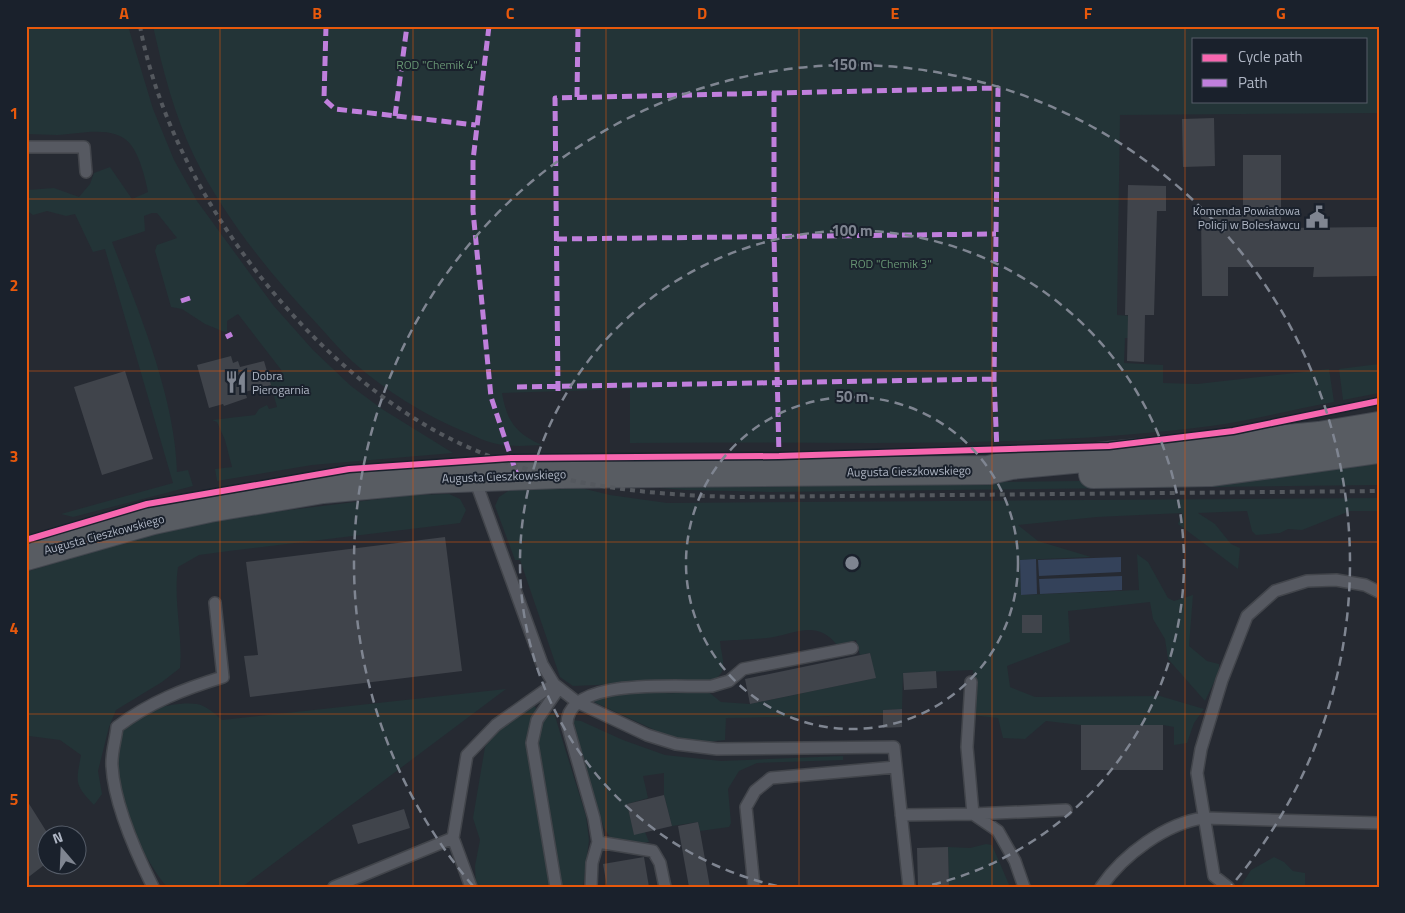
<svg xmlns="http://www.w3.org/2000/svg" width="1405" height="913" viewBox="0 0 1405 913" font-family="'Titillium Web',sans-serif">
	<rect width="100%" height="100%" fill="#262a32"/>
	<path fill="#233437" fill-rule="evenodd" d="M 26,26 L 128,26 L 153,109 L 174,160 L 197,201 L 273,305 L 313,350 L 351,386 L 382,409 L 453,453 L 312,465 L 217,481 L 215,469 L 232,467 L 225,440 L 217,422 L 212,420 L 255,415 L 259,409 L 267,405 L 269,409 L 277,407 L 269,378 L 282,371 L 238,314 L 227,321 L 227,333 L 205,324 L 182,309 L 171,307 L 155,251 L 157,245 L 177,238 L 157,213 L 152,213 L 144,216 L 145,231 L 112,242 C 139,312 175,397 177,472 L 188,470 L 193,486 L 73,517 L 61,514 L 173,483 L 105,249 L 93,252 L 75,214 L 66,216 L 47,211 L 33,215 L 26,210 L 27,190 L 54,188 L 79,197 L 90,184 L 94,173 L 110,167 L 132,199 L 148,192 C 145,177 140,157 131,145 C 116,124 79,134 57,135 C 47,135 37,134 26,134 Z
		M 153,26 L 1379,26 L 1379,113 L 1120,115 L 1117,315 L 1130,316 L 1129,338 L 1125,338 L 1124,363 L 1163,365 L 1163,383 L 1197,384 L 1329,369 L 1334,402 C 1293,409 1252,421 1211,426 C 1019,451 823,440 630,443 L 630,389 L 502,393 C 507,421 515,433 542,445 C 525,446 509,447 493,443 C 483,441 474,435 465,432 C 424,415 386,391 353,362 C 341,351 330,338 319,326 C 271,275 225,219 194,156 C 174,114 163,71 153,26 ZM 1194,39 L 1366,39 L 1366,101 L 1194,101 Z
		M 1379,364 L 1379,393 L 1343,400 L 1339,369 Z
		M 1379,464 L 1379,485 L 770,492 L 685,490 L 634,486 L 1168,480 L 1293,474 Z
		M 577,487 L 610,495 L 667,503 L 1379,498 L 1379,511 L 1350,511 L 1302,530 L 1288,529 L 1280,533 L 1256,535 L 1252,531 L 1247,511 L 1198,513 L 1215,524 L 1231,544 L 1240,548 L 1238,569 L 1178,524 L 1182,513 L 1097,517 L 1018,525 L 1038,541 L 1091,557 L 1020,560 L 1021,595 L 1139,590 L 1137,554 L 1148,562 L 1168,598 L 1174,601 L 1193,595 L 1189,646 L 1207,661 L 1219,664 L 1219,672 L 1205,701 L 1168,659 L 1165,639 L 1153,619 L 1150,602 L 1068,611 L 1070,642 L 1007,666 L 1010,687 L 1035,697 L 1160,696 L 1204,709 L 1194,723 L 1187,743 L 1174,745 L 1174,727 L 1163,725 L 1081,725 L 1046,721 L 1025,739 L 1003,738 L 998,718 L 971,715 L 975,687 L 973,670 L 903,673 L 902,709 L 883,710 L 883,715 L 726,718 L 725,740 L 698,743 L 672,738 L 594,702 C 607,688 648,693 666,693 C 679,694 693,691 706,690 L 721,702 L 750,704 L 875,678 L 870,653 L 860,655 L 856,640 L 837,645 C 816,618 794,635 767,638 C 752,639 736,640 720,641 C 721,657 730,672 713,680 L 573,686 L 560,677 L 520,560 L 515,560 L 495,506 L 499,497 L 511,489 Z
		M 449,494 L 460,499 L 466,510 L 460,523 L 229,551 L 199,555 L 178,567 C 173,601 183,634 180,668 L 162,682 L 116,710 L 109,727 L 98,771 L 102,794 L 94,805 C 74,784 76,783 81,755 L 60,740 L 29,736 L 26,733 L 26,572 L 151,533 L 183,527 L 265,513 L 412,495 Z
		M 506,689 L 242,887 L 167,887 C 138,853 107,779 120,735 C 127,711 176,701 197,704 C 205,705 217,715 222,720 Z
		M 533,704 L 538,711 L 531,722 L 527,738 L 550,887 L 476,887 L 475,866 L 480,840 L 473,818 L 485,747 L 492,736 L 516,714 Z
		M 554,713 L 586,816 L 589,840 L 583,887 L 561,887 L 537,747 C 539,734 540,716 554,713 Z
		M 573,720 L 581,721 L 623,740 L 665,755 L 721,761 L 843,756 L 843,760 L 757,763 L 739,771 L 728,789 L 731,823 L 729,827 L 700,831 L 698,822 L 672,826 L 664,795 L 664,773 L 643,776 L 648,798 L 627,804 L 634,834 L 645,832 L 649,842 L 640,843 L 612,840 L 604,828 L 571,722 Z
		M 986,844 L 992,845 L 1010,887 L 949,887 L 948,847 L 970,848 Z
		M 1274,857 L 1284,862 L 1293,871 L 1305,873 L 1305,887 L 1243,887 L 1242,884 L 1251,870 Z"/>
	<path fill="#34425a" d="M 1121,557 L 1121,572 L 1039,576 L 1038,560 Z
		M 1036,559 L 1037,594 L 1021,595 L 1020,560 Z
		M 1122,576 L 1122,590 L 1040,594 L 1039,579 Z"/>
	<path fill="#40444b" d="M 1214,118 L 1215,166 L 1183,167 L 1182,119 Z
		M 1243,155 L 1281,155 L 1281,228 L 1379,227 L 1379,276 L 1313,277 L 1314,267 L 1228,267 L 1228,296 L 1202,296 L 1201,211 L 1243,211 Z
		M 1128,185 L 1166,186 L 1166,211 L 1157,211 L 1154,315 L 1145,315 L 1144,362 L 1127,361 L 1128,315 L 1125,315 Z
		M 231,356 L 233,363 L 238,361 L 240,367 L 264,361 L 271,385 L 245,392 L 247,398 L 224,406 L 223,404 L 209,408 L 197,365 Z
		M 125,371 L 153,459 L 102,475 L 74,387 Z
		M 445,537 L 462,671 L 250,697 L 244,656 L 258,655 L 246,562 Z
		M 1022,615 L 1042,615 L 1042,633 L 1022,633 Z
		M 870,653 L 876,678 L 750,704 L 745,679 Z
		M 936,671 L 937,688 L 904,690 L 903,673 Z
		M 902,709 L 902,727 L 883,728 L 883,710 Z
		M 1081,725 L 1163,725 L 1163,770 L 1081,770 Z
		M 664,795 L 672,826 L 634,835 L 627,804 Z
		M 26,799 L 48,834 L 48,862 L 26,879 Z
		M 404,809 L 410,828 L 358,844 L 352,825 Z
		M 698,822 L 700,831 L 710,887 L 689,887 L 678,826 Z
		M 948,847 L 949,887 L 918,887 L 917,848 Z
		M 644,857 L 649,887 L 607,887 L 603,864 Z"/>
	<g fill="none" stroke-linecap="round" stroke-linejoin="round">
		<defs>
			<path id="lane" d="M 26,147 L 84,147 L 86,172
				M 474,477 L 542,664 L 554,684 L 577,702 L 647,735 L 676,744 L 717,749 L 894,747 L 909,887
				M 971,682 L 967,747 L 973,814 L 998,831 L 1015,861 L 1024,887
				M 901,815 L 973,814 L 1066,810
				M 453,838 L 471,887
				M 153,887 C 136,853 114,804 112,766 C 111,753 116,739 117,727 C 150,702 184,689 223,677 L 215,603
				M 334,887 L 453,838 L 467,755 L 496,725 L 554,684
				M 556,887 L 532,743 L 537,720 L 559,688
				M 591,887 L 592,863 L 598,842
				M 665,887 L 660,863 L 653,851 L 598,842 L 594,818 L 567,724 C 567,676 680,688 712,686 L 729,681 L 743,669 L 852,648
				M 754,887 L 746,807 L 755,791 L 771,778 L 896,767
				M 1101,887 C 1123,855 1166,823 1204,818 L 1379,823
				M 1228,887 L 1214,876 L 1197,773 L 1201,749 L 1222,680 L 1247,616 L 1275,591 L 1307,581 L 1336,580 L 1365,585 L 1379,592"/>
			<path id="primary" d="M 1093,474 L 1212,472 L 1379,449
				M 26,556 L 153,520 L 209,508 L 323,489 L 430,479 L 560,474 L 989,470 L 1011,465 L 1319,436 L 1379,426"/>
		</defs>
		<use href="#lane" stroke="#42454b" stroke-width="14"/>
		<use href="#primary" stroke="#43474f" stroke-width="30"/>
		<use href="#lane" stroke="#565961" stroke-width="11"/>
		<use href="#primary" stroke="#585c62" stroke-width="28"/>
		<path stroke="#54585e" stroke-width="4" stroke-dasharray="5 5" stroke-linecap="butt" d="M 140,26 C 170,189 309,372 459,443 C 548,485 642,495 739,497 L 1379,491"/>
		<path stroke="#c07fdc" stroke-width="5" stroke-dasharray="10 5" stroke-linecap="butt" d="M 326,26 L 324,99 L 335,109 L 476,125
			M 489,26 L 473,160 L 473,211 L 491,397 L 517,475
			M 774,92 L 774,238 L 779,456
			M 577,97 L 578,26
			M 395,116 L 407,26
			M 557,239 L 996,234
			M 181,301 L 190,298
			M 226,337 L 232,334
			M 517,387 L 994,379
			M 558,391 L 555,98 L 998,88 L 994,379 L 997,451"/>
		<defs>
			<path id="cycleway" d="M 26,540 L 147,504 L 349,469 L 511,458 L 779,456 L 1109,446 L 1233,431 L 1379,401"/>
		</defs>
		<use href="#cycleway" stroke="#1a212c" stroke-width="9"/>
		<use href="#cycleway" stroke="#f766af" stroke-width="6"/>
	</g>
	<path fill="none" stroke="#e8590c" stroke-width="1" stroke-opacity="0.55" d="M 220,26 L 220,887M 413,26 L 413,887M 606,26 L 606,887M 799,26 L 799,887M 992,26 L 992,887M 1185,26 L 1185,887M 26,199 L 1379,199M 26,371 L 1379,371M 26,542 L 1379,542M 26,714 L 1379,714"/>
	<g fill="none" stroke="#7f8591" stroke-width="2.5" stroke-dasharray="9 6">
		<circle cx="852" cy="563" r="166"/>
		<path d="M777 886A332 332 0 1 1 927 886"/>
		<path d="M473 886A498 498 0 1 1 1231 886"/>
	</g>
	<defs>
		<symbol id="civic-bare" viewBox="-9 -9 18 18"><path d="M-.6-6.5H3V-4.5H.6V-3L4-1V1h2V6H-6V1h2V-1L-.6-3ZM-1.2 2.5V6h2.4V2.5Z" fill="#7f8591" stroke="#1a212c" stroke-width="2.5" paint-order="stroke"/></symbol>
		<symbol id="restaurant-bare" viewBox="-9 -9 18 18"><path d="M-5-6h1v4h1v-4h1v4h1v-4h1v5L-1.5 .5V6h-2V.5L-5-1ZM5-6V6H3V1.5H1.5Q1.5-4 5-6Z" fill="#7f8591" stroke="#1a212c" stroke-width="2.5" paint-order="stroke"/></symbol>
	</defs>
	<g fill-rule="evenodd">
		<use href="#civic-bare" x="1301" y="201" width="32" height="32"/>
		<use href="#restaurant-bare" x="220" y="366" width="32" height="32"/>
	</g>
	<g text-anchor="middle" dominant-baseline="central" stroke-width="4" stroke-linejoin="round" paint-order="stroke">
		<g font-size="12" fill="#679473" stroke="#1a212c">
			<text x="437" y="64">ROD "Chemik 4"</text>
			<text x="891" y="263">ROD "Chemik 3"</text>
		</g>
		<g font-size="12" fill="#afb6c4" stroke="#1a212c" text-anchor="end">
			<text x="1300" y="210">Komenda Powiatowa<tspan x="1300" dy="14">Policji w Bolesławcu</tspan></text>
			<text x="252" y="375" text-anchor="start">Dobra<tspan x="252" dy="14">Pierogarnia</tspan></text>
		</g>
		<g font-size="12" fill="#afb6c4" stroke="#1a212c">
			<text transform="translate(909 471) rotate(-1)">Augusta Cieszkowskiego</text>
			<text transform="translate(504 476) rotate(-2)">Augusta Cieszkowskiego</text>
			<text transform="translate(104 534) rotate(-15)">Augusta Cieszkowskiego</text>
		</g>
	</g>
	<circle cx="852" cy="563" r="8" fill="#7f8591" stroke="#1a212c" stroke-width="2.5"/>
	<g font-size="15" text-anchor="middle" font-weight="bold" fill="#7f8591" stroke="#1a212c" stroke-width="4" stroke-linejoin="round" paint-order="stroke">
		<text x="852" y="70">150 m</text>
		<text x="852" y="236">100 m</text>
		<text x="852" y="402">50 m</text>
	</g>
	<rect width="1405" height="913" fill="none" stroke="#1a212c" stroke-width="55"/>
	<rect x="1192" y="38" width="175" height="65" fill="#1a212c" stroke="#565d69"/>
	<rect x="1202" y="54" width="25" height="8" fill="#f766af" stroke="#565d69"/>
	<text x="1238" y="62" font-size="15" fill="#afb6c4">Cycle path</text>
	<rect x="1202" y="79" width="25" height="8" fill="#c07fdc" stroke="#565d69"/>
	<text x="1238" y="88" font-size="15" fill="#afb6c4">Path</text>
	<g transform="translate(62 850) rotate(341)"><circle r="24" fill="#1a212c" stroke="#565d69"/>
	<path d="M0-4L9 19L0 12L-9 19Z" fill="#7f8591"/>
	<text y="-8" font-size="14" font-weight="bold" text-anchor="middle" fill="#afb6c4">N</text>
	</g>
	<rect x="28" y="28" width="1350" height="858" fill="none" stroke="#e8590c" stroke-width="2"/>
	<g font-size="16" text-anchor="middle" font-weight="bold" fill="#e8590c">
		<text x="124" y="19">A</text>
		<text x="317" y="19">B</text>
		<text x="510" y="19">C</text>
		<text x="702" y="19">D</text>
		<text x="895" y="19">E</text>
		<text x="1088" y="19">F</text>
		<text x="1281" y="19">G</text>
		<text x="14" y="119">1</text>
		<text x="14" y="291">2</text>
		<text x="14" y="462">3</text>
		<text x="14" y="634">4</text>
		<text x="14" y="805">5</text>
	</g>
</svg>
